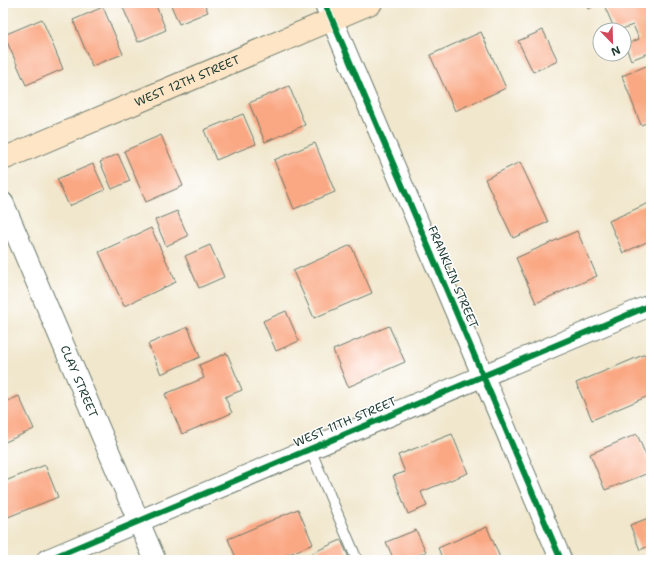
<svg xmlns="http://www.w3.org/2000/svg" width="654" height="563" viewBox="0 0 654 563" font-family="'Shantell Sans',sans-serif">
	<rect width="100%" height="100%" fill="#fff"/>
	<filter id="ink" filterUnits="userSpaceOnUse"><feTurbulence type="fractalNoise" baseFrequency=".025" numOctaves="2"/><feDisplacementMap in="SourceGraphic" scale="8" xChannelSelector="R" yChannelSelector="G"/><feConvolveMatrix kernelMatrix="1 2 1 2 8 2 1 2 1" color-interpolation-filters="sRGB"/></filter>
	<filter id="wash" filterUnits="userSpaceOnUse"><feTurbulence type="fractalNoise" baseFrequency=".012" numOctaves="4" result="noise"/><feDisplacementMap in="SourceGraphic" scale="16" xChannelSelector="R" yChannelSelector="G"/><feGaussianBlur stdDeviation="0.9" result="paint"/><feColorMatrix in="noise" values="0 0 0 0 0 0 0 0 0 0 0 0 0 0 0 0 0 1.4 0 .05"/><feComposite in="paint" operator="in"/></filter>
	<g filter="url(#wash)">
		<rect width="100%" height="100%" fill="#f1e7cd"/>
		<g id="blocks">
			<path fill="#faa884" d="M 121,3 L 155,3 L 166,30 L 138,42 Z
				M 170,3 L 204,3 L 208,12 L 179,24 Z
				M 586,3 L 601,3 L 588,9 Z
				M 610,3 L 651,3 L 651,52 L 631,60 L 625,45 L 639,39 L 633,25 L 619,30 L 615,30 L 604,5 Z
				M 103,7 L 123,54 L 92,66 L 73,20 Z
				M 42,19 L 63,69 L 26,85 L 4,35 Z
				M 543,30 L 558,61 L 533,72 L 518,41 Z
				M 481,32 L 506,88 L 455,111 L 430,55 Z
				M 651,64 L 651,121 L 641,125 L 622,76 Z
				M 289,86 L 305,125 L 265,142 L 249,103 Z
				M 243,114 L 256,144 L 216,160 L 204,130 Z
				M 161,135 L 183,186 L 146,202 L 124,151 Z
				M 315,143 L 335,192 L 294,209 L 274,160 Z
				M 118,154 L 130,181 L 112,189 L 100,162 Z
				M 520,162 L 548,222 L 513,238 L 485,179 Z
				M 93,164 L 105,190 L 69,206 L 57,179 Z
				M 651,202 L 651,240 L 623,253 L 609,221 Z
				M 177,211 L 188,236 L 166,246 L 155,220 Z
				M 151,228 L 176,282 L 124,306 L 99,252 Z
				M 577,231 L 597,276 L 536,303 L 516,258 Z
				M 210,245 L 224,277 L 199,288 L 185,256 Z
				M 351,245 L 372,293 L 314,318 L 293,271 Z
				M 286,311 L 299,341 L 276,351 L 263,321 Z
				M 389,326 L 405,362 L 348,387 L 333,350 Z
				M 188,327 L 200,357 L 161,374 L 148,344 Z
				M 227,353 L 242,390 L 225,397 L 232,413 L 182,434 L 165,394 L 204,378 L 199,365 Z
				M 648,353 L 651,359 L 651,395 L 592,420 L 576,383 Z
				M 19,396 L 34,429 L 3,443 L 3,403 Z
				M 452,434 L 468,473 L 421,492 L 427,506 L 408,514 L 393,476 L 405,472 L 398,455 Z
				M 637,434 L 651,468 L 651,472 L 605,490 L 590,454 Z
				M 45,465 L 58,497 L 3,519 L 3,482 Z
				M 298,509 L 313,544 L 275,560 L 237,560 L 228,539 Z
				M 651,517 L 651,545 L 640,550 L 630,525 Z
				M 487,527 L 501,560 L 443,560 L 438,548 Z
				M 416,530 L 426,552 L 407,560 L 394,560 L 386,542 Z
				M 341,540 L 350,560 L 315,560 L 312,553 Z"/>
		</g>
	</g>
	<g filter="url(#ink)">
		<use href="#blocks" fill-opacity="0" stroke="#68786a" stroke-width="1"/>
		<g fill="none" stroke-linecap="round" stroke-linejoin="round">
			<defs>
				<path id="lane" d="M 310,449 L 357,560"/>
				<g id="street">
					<path d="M 325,3 L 561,560"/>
					<path id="s1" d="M 3,203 L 155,560"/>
					<path d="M 47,560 L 651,305"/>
				</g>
				<g id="secondary">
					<path id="s2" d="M 3,159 L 371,3"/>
				</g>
			</defs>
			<use href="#lane" stroke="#68786a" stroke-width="12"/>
			<use href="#street" stroke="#68786a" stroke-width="23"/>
			<use href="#secondary" stroke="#68786a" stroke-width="24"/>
			<use href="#lane" stroke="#fff" stroke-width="10"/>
			<use href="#street" stroke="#fff" stroke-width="21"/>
			<use href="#secondary" stroke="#fee5c5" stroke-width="22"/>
			<defs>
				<path id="cycleway" d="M 325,3 L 561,560
					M 47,560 L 651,305"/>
			</defs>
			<use href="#cycleway" stroke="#fff" stroke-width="8"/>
			<use href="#cycleway" stroke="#00873e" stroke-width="6"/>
		</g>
	</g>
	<g text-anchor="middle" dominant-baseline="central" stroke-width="3" stroke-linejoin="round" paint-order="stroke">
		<g font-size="12" fill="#1f3d34" stroke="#fff">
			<text stroke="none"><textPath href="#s2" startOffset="200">WEST 12TH STREET</textPath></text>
			<text transform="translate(453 277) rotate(67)">FRANKLIN STREET</text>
			<text stroke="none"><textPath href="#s1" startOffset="194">CLAY STREET</textPath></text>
			<text transform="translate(345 422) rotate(-23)">WEST 11TH STREET</text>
		</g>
	</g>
	<rect width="654" height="563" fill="none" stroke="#fff" stroke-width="16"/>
	<g transform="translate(612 42) rotate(157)"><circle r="19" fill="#ffffff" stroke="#a5b1ae"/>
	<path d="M0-3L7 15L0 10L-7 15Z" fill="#d1495b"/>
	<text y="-6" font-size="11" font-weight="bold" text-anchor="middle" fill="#1f3d34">N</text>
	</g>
</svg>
